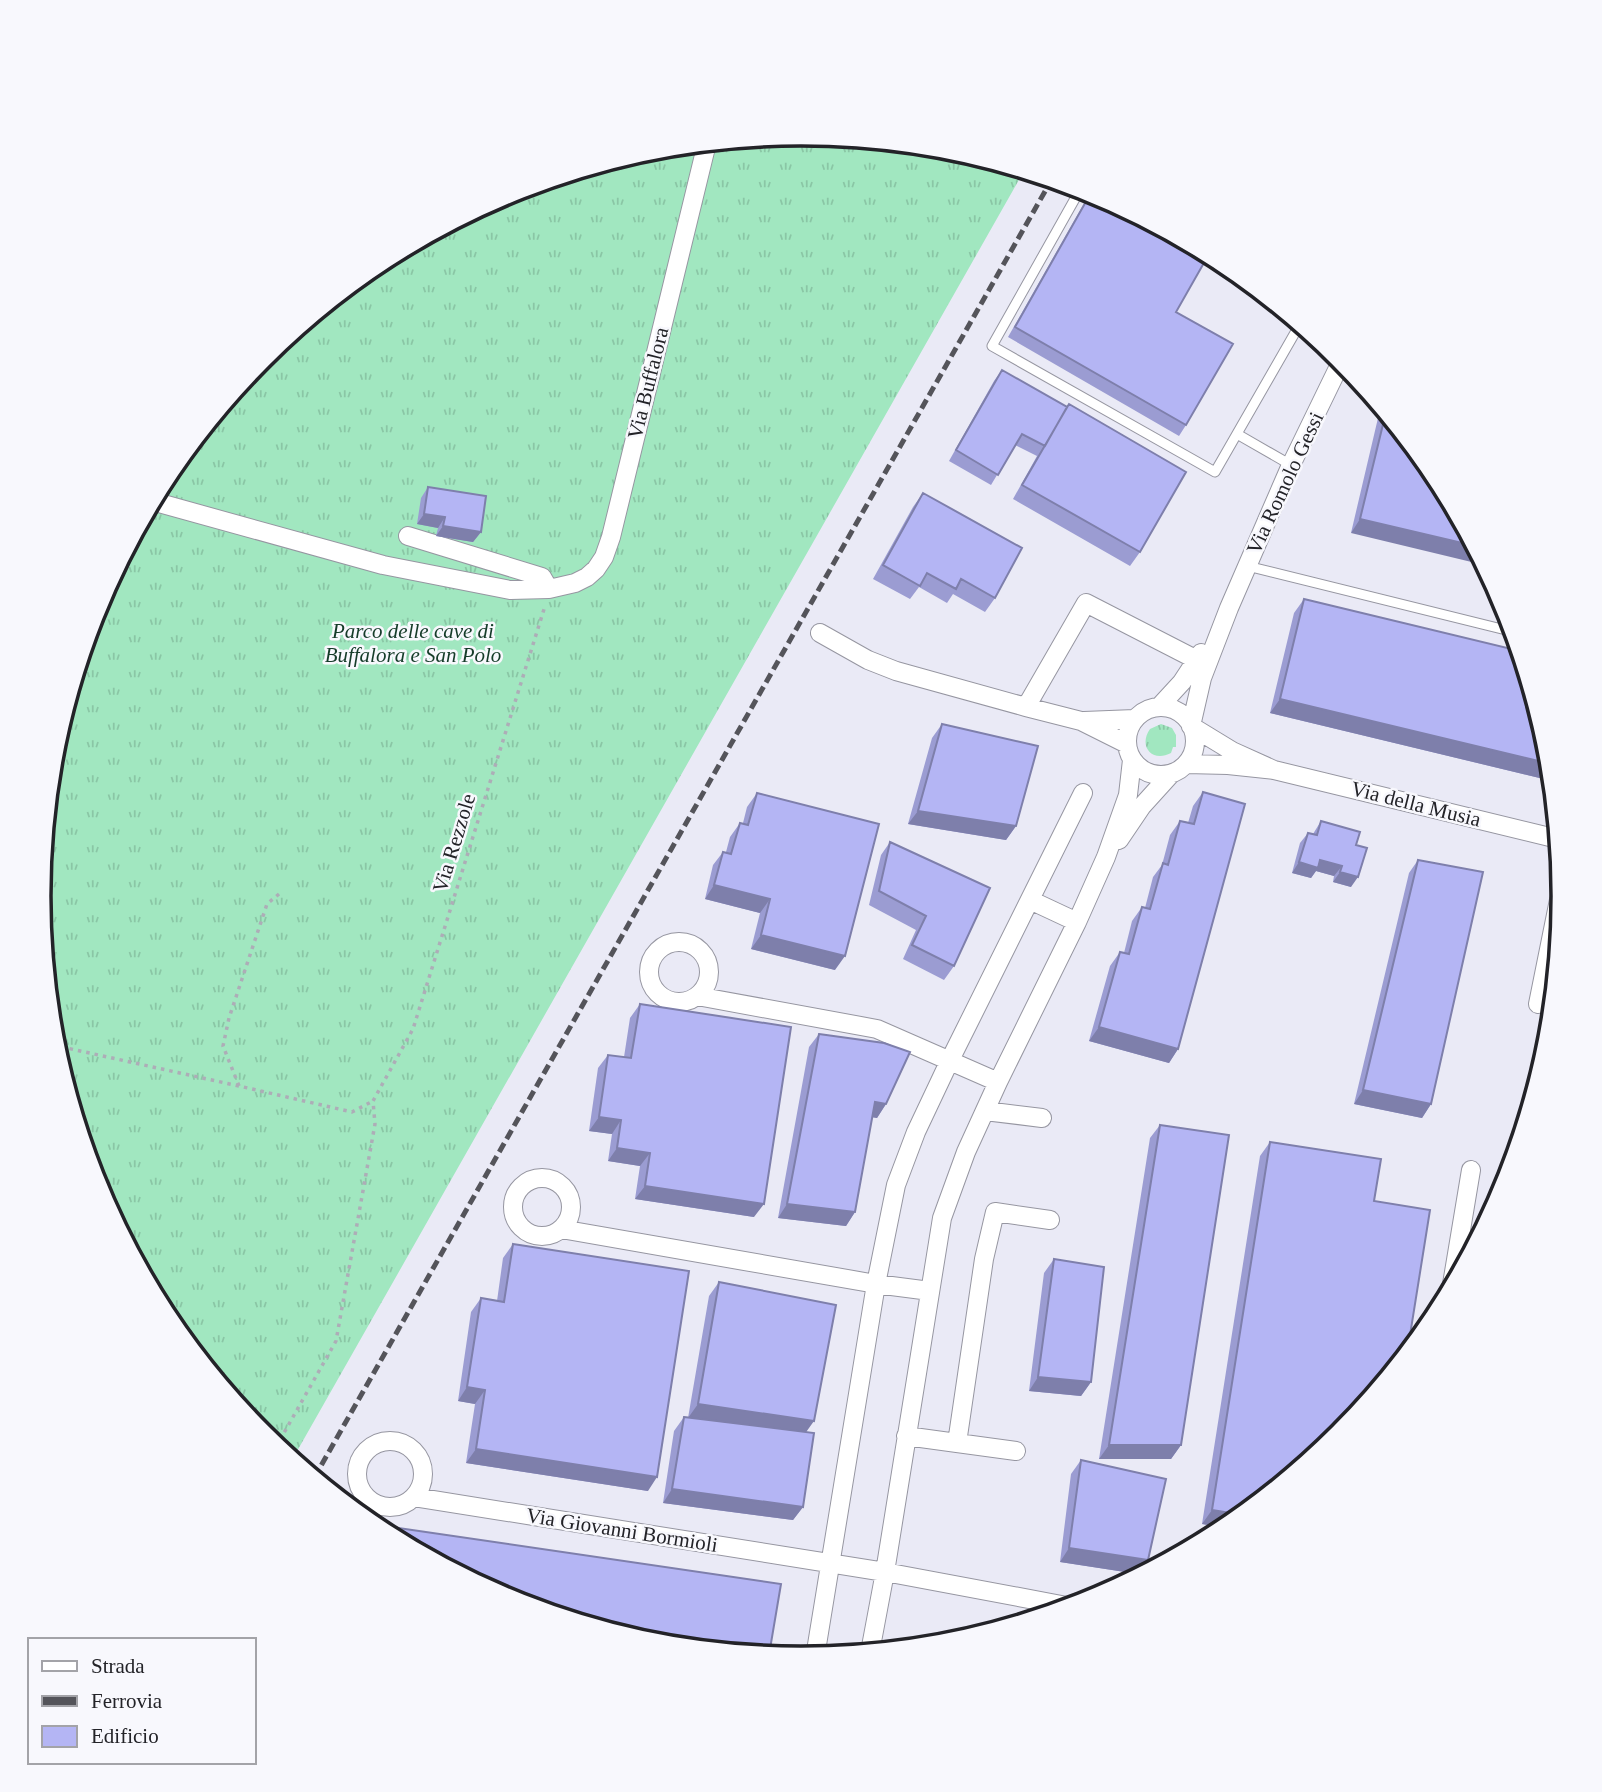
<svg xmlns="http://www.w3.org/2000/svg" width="1602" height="1792" viewBox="0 0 1602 1792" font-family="'Times New Roman',serif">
	<defs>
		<pattern id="grass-tufts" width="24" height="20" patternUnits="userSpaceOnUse" patternTransform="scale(1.75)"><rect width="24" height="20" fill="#a1e7c0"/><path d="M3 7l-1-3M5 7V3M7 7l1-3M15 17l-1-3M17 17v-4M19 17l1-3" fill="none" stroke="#8ac6a5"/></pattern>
	</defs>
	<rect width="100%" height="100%" fill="#eaeaf6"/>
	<path fill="url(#grass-tufts)" d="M 801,134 L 950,148 L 1024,171 L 292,1460 L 262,1435 L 167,1319 L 96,1187 L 53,1044 L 39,896 L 53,747 L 97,604 L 167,472 L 262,357 L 378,262 L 510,191 L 653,148 Z
		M 1161,724 L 1172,728 L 1176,735 L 1176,747 L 1173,747 L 1171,753 C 1152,763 1138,746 1150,729 Z"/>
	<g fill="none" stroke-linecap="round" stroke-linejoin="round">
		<defs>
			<path id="service" d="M 1081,188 L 992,346 L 1215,472 L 1300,324
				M 1237,434 L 1291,465
				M 1247,566 L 1514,632"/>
			<path id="minor" d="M 152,501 L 383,565 L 510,590 L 549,589 L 575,583 L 587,577 L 596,569 L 604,557 L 611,537 L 707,143
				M 408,536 L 542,577 L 549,589
				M 820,633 L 868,660 L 896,671 L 1026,707 L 1081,721 L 1127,744
				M1127 741a34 34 0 1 1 68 0a34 34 0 1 1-68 0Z
				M 1026,707 L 1086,603 L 1197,660
				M 1159,707 L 1182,682 L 1201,653
				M 1084,721 L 1135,719
				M 1186,764 L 1228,765 L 1274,770 L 1558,839
				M 1274,770 L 1232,751 L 1191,726 L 1202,678 L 1229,608 L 1291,465 L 1342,360
				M 1119,840 L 1142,806 L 1171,774
				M 1030,900 L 1077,922
				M649 972a30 30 0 1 1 60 0a30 30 0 1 1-60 0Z
				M 697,996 L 877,1029 L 998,1082
				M 1538,1004 L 1562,885
				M 985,1111 L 1042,1118
				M513 1207a29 29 0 1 1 58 0a29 29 0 1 1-58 0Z
				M 561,1229 L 876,1284 L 930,1291
				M 1451,1290 L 1471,1170
				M 906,1436 L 957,1443 L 984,1259 L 995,1212 L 1050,1220
				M357 1474a33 33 0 1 1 66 0a33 33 0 1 1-66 0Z
				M 957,1443 L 1016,1451
				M 414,1497 L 885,1572 L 1072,1607
				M 870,1652 L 885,1572 L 942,1218 L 966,1152 L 998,1082 L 1077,922 L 1106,857 L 1128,795 L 1132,760
				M 815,1657 L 876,1284 L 896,1185 L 916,1132 L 950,1060 L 1083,793"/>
		</defs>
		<use href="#service" stroke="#9696a1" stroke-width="11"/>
		<use href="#minor" stroke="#9696a1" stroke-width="20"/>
		<path stroke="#adadb7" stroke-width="3.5" stroke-dasharray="3.5 5" stroke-linecap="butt" d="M 279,894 L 267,904 L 229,1018 L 223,1046 L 239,1086 L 352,1112 L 373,1101
			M 53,1045 L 239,1086
			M 276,1447 L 336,1341 L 375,1124 L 373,1101 L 413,1029 L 545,606"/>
		<use href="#service" stroke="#fff" stroke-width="9"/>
		<use href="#minor" stroke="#fff" stroke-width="18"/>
		<path stroke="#54545a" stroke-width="5" stroke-dasharray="10 5" stroke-linecap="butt" d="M 314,1478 L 1052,179"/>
	</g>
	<path fill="#9b9cd2" d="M 1091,191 L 1093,192 L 1176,312 L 1186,425 L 1179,436 L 1008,337 Z
		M 1002,370 L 1140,552 L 1130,566 L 1013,499 L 1037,456 L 1015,445 L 991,485 L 949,461 L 994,381 Z
		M 1384,410 L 1435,473 L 1351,533 L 1378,418 Z
		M 428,487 L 481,532 L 473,542 L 436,536 L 438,528 L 417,524 L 421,498 Z
		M 923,493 L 995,598 L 985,612 L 953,594 L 947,603 L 919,587 L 910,599 L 873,579 L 913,507 Z
		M 1304,599 L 1549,748 L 1552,781 L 1270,713 L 1294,613 Z
		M 942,724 L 1016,826 L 1006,840 L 908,824 L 932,738 Z
		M 1203,792 L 1178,1049 L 1169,1063 L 1089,1041 L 1110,966 L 1120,952 L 1124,953 L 1132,921 L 1142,907 L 1145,908 L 1153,877 L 1162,865 L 1170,835 L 1180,821 L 1188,823 L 1193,806 Z
		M 757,793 L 835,970 L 751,949 L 760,913 L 705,899 L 713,865 L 723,852 L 726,852 L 730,837 L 740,823 L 743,823 L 747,807 Z
		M 1321,821 L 1356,845 L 1351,887 L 1333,882 L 1334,876 L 1316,871 L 1311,878 L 1292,873 L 1300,843 L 1308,833 L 1313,834 Z
		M 890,842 L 954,966 L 944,980 L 903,959 L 916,930 L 869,905 L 881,855 Z
		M 1418,860 L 1431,1104 L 1422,1118 L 1354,1104 L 1409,873 Z
		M 640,1004 L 754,1217 L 635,1199 L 640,1166 L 608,1161 L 612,1134 L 589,1131 L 598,1068 L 608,1055 L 624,1057 L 630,1018 Z
		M 819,1034 L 886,1104 L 877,1118 L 872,1117 L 855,1212 L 846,1226 L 778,1218 L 809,1047 Z
		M 1526,1115 L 1527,1115 L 1510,1173 L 1517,1129 Z
		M 1160,1125 L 1181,1445 L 1171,1459 L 1099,1459 L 1150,1138 Z
		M 1270,1142 L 1374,1201 L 1340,1435 L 1227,1528 L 1202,1524 L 1260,1156 Z
		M 513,1244 L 648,1491 L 466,1463 L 475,1404 L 458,1401 L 471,1312 L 481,1298 L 497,1301 L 503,1258 Z
		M 1054,1259 L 1091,1382 L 1081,1396 L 1029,1391 L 1044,1273 Z
		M 719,1282 L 806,1432 L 803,1507 L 793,1520 L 663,1503 L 674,1431 L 684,1417 L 688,1418 L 709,1296 Z
		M 1081,1460 L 1148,1560 L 1138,1574 L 1060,1562 L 1071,1474 Z"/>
	<path fill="#7e7fab" d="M 424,514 L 445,517 L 438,528 L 417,524 Z
		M 1360,519 L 1475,546 L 1484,565 L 1351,533 Z
		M 443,526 L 481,532 L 473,542 L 436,536 Z
		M 1280,699 L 1551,764 L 1552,781 L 1270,713 Z
		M 918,811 L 1016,826 L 1006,840 L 908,824 Z
		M 1320,860 L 1342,866 L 1334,876 L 1316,871 L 1311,878 L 1292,873 L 1299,862 Z
		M 1340,872 L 1358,877 L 1351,887 L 1333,882 Z
		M 714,885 L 770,899 L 760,913 L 705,899 Z
		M 761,935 L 845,956 L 835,970 L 751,949 Z
		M 1099,1027 L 1178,1049 L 1169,1063 L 1089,1041 Z
		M 1363,1090 L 1431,1104 L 1422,1118 L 1354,1104 Z
		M 875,1102 L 886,1104 L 877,1118 L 865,1116 Z
		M 599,1117 L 621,1120 L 612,1134 L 589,1131 Z
		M 617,1148 L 650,1153 L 640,1166 L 608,1161 Z
		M 645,1186 L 764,1204 L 754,1217 L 635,1199 Z
		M 787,1204 L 855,1212 L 846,1226 L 778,1218 Z
		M 1038,1377 L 1091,1382 L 1081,1396 L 1029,1391 Z
		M 467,1387 L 485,1390 L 475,1404 L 458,1401 Z
		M 698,1404 L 814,1421 L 804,1435 L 688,1418 Z
		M 1109,1445 L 1181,1445 L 1171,1459 L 1099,1459 Z
		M 476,1449 L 657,1477 L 648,1491 L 466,1463 Z
		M 672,1489 L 803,1507 L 793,1520 L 663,1503 Z
		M 1212,1510 L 1243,1515 L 1227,1528 L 1202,1524 Z
		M 1069,1548 L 1148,1560 L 1138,1574 L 1060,1562 Z"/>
	<path fill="#b4b5f4" stroke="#7e7fab" stroke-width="2" d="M 1092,191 L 1209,254 L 1176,312 L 1233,344 L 1186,425 L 1015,327 Z
		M 1002,370 L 1067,407 L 1045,446 L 1022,434 L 998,475 L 956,450 Z
		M 1069,404 L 1186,472 L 1140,552 L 1022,485 Z
		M 1386,412 L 1435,473 L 1475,546 L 1360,519 Z
		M 428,487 L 486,496 L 481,532 L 443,526 L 445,517 L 424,514 Z
		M 923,493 L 1022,548 L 995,598 L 961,579 L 956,589 L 927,573 L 920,586 L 883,565 Z
		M 1304,599 L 1520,651 L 1549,748 L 1551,764 L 1280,699 Z
		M 942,724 L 1038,746 L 1016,826 L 918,811 Z
		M 1203,792 L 1245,804 L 1178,1049 L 1099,1027 L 1120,952 L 1129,954 L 1142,907 L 1150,909 L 1163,863 L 1168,865 L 1180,821 L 1194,824 Z
		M 757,793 L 879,824 L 845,956 L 761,935 L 770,899 L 714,885 L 723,852 L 731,854 L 740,823 L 748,825 Z
		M 1321,821 L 1360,832 L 1356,845 L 1367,848 L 1358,877 L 1340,872 L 1342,866 L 1320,860 L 1318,868 L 1299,862 L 1308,833 L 1317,835 Z
		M 890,842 L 990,888 L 954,966 L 912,945 L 926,916 L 879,891 Z
		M 1418,860 L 1483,872 L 1431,1104 L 1363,1090 Z
		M 640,1004 L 791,1027 L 764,1204 L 645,1186 L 650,1153 L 617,1148 L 621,1120 L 599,1117 L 608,1055 L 631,1058 Z
		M 819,1034 L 884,1043 L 910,1052 L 886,1104 L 875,1102 L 855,1212 L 787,1204 Z
		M 1160,1125 L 1229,1135 L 1181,1445 L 1109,1445 Z
		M 1270,1142 L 1381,1159 L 1374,1201 L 1430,1210 L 1407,1354 L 1340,1435 L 1243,1515 L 1212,1510 Z
		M 513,1244 L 689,1271 L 657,1477 L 476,1449 L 485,1390 L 467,1387 L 481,1298 L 504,1302 Z
		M 1054,1259 L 1104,1267 L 1091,1382 L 1038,1377 Z
		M 719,1282 L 836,1305 L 814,1421 L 698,1404 Z
		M 684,1417 L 814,1433 L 803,1507 L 672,1489 Z
		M 1081,1460 L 1166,1479 L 1148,1560 L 1069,1548 Z
		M 371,1524 L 781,1584 L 769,1655 L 652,1644 L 509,1600 L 377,1530 Z"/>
	<g text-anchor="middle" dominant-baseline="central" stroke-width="5" stroke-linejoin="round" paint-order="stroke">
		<g font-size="21" fill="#232328" stroke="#f8f8fd">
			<text transform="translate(648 383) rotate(-76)">Via Buffalora</text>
			<text transform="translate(1285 483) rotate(-65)">Via Romolo Gessi</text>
			<text transform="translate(1416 804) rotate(14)">Via della Musia</text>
			<text transform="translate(454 843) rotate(-73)">Via Rezzole</text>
			<text transform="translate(622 1530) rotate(9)">Via Giovanni Bormioli</text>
		</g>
		<g font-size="21" font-style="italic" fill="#153c29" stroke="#f8f8fd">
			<text x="413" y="631">Parco delle cave di<tspan x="413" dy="24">Buffalora e San Polo</tspan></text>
		</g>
	</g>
	<path d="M0 0H1602V1792H0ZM51 896a750 750 0 1 1 1500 0a750 750 0 1 1-1500 0Z" fill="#f8f8fd" fill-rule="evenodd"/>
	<path fill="none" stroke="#232328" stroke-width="3.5" d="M51 896a750 750 0 1 1 1500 0a750 750 0 1 1-1500 0Z"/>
	<rect x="28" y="1638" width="228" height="126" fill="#f8f8fd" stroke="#a3a3a8" stroke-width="2"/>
	<rect x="42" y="1661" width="35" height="10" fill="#ffffff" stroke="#a3a3a8" stroke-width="2"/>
	<text x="91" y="1673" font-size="21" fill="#232328">Strada</text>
	<rect x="42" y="1696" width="35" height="10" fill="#54545a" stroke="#a3a3a8" stroke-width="2"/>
	<text x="91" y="1708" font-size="21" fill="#232328">Ferrovia</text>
	<rect x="42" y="1726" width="35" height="21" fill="#b4b5f4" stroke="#a3a3a8" stroke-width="2"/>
	<text x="91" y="1743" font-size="21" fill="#232328">Edificio</text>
</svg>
